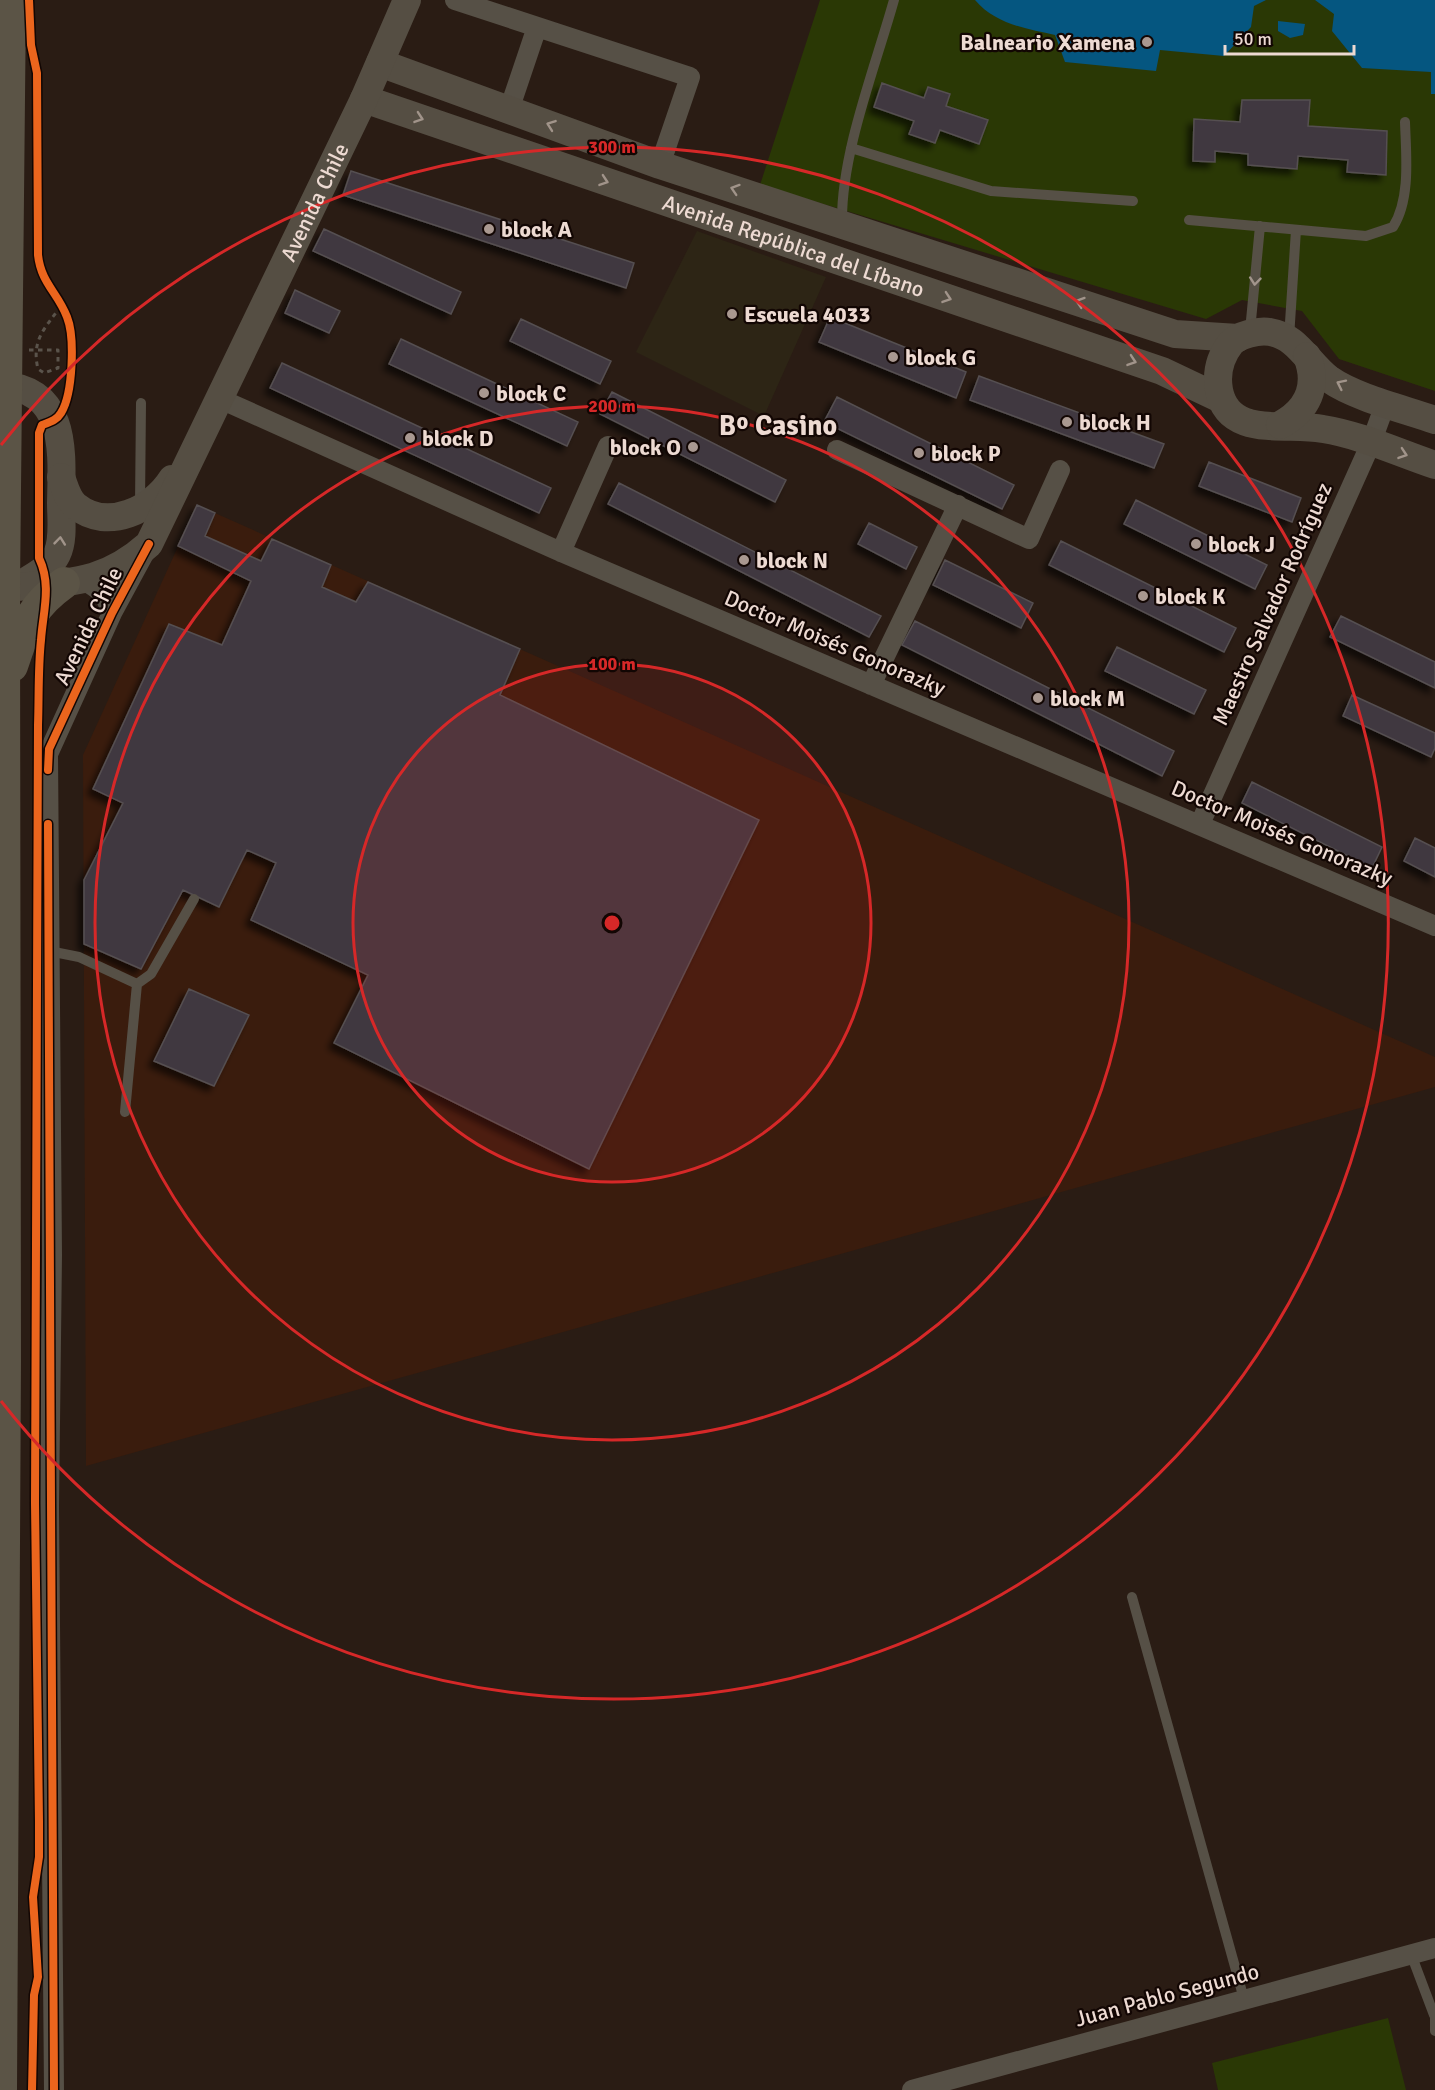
<svg xmlns="http://www.w3.org/2000/svg" width="1435" height="2090" viewBox="0 0 1435 2090" font-family="Signika,sans-serif">
	<defs>
		<filter id="shadow"><feDropShadow dx="-5.5" dy="5.5" stdDeviation="3" flood-color="#0009"/></filter>
	</defs>
	<rect width="100%" height="100%" fill="#2a1c14"/>
	<path fill="#3a1c0d" d="M 197,505 L 1435,1057 L 1435,1087 L 86,1466 L 83,755 Z"/>
	<path fill="#2d2515" d="M 697,231 L 826,277 L 764,416 L 636,352 Z"/>
	<path fill="#2a3805" d="M 820,0 L 1435,0 L 1435,391 L 1339,359 L 1302,311 L 1242,300 L 1206,319 L 760,185 Z
		M 1388,2018 L 1406,2090 L 1218,2090 L 1212,2063 Z"/>
	<path fill="#055680" d="M 975,0 L 1266,0 L 1254,6 L 1251,27 L 1224,56 L 1160,50 L 1156,71 L 1065,62 L 1055,35 C 1027,29 995,24 975,0 Z
		M 1315,0 L 1435,0 L 1435,94 L 1431,94 L 1431,72 L 1362,68 L 1332,31 L 1334,14 Z
		M 1278,21 L 1305,24 L 1303,35 L 1290,38 L 1278,31 Z"/>
	<path fill="#413840" stroke="#554f51" stroke-width="1.5" filter="url(#shadow)" d="M 882,83 L 924,98 L 928,87 L 950,94 L 946,106 L 988,120 L 979,144 L 940,130 L 935,143 L 909,134 L 914,121 L 874,107 Z
		M 1242,100 L 1310,100 L 1308,126 L 1387,131 L 1386,175 L 1347,172 L 1348,160 L 1298,156 L 1297,169 L 1248,165 L 1248,154 L 1215,151 L 1215,162 L 1193,161 L 1194,119 L 1240,122 Z
		M 351,171 L 634,263 L 626,288 L 343,195 Z
		M 324,229 L 461,292 L 451,314 L 313,251 Z
		M 295,290 L 340,311 L 329,333 L 285,313 Z
		M 830,317 L 966,372 L 956,398 L 819,342 Z
		M 521,319 L 611,361 L 600,384 L 510,341 Z
		M 401,339 L 578,422 L 567,446 L 389,364 Z
		M 282,363 L 551,488 L 539,513 L 270,388 Z
		M 979,376 L 1164,444 L 1154,468 L 970,400 Z
		M 612,392 L 786,480 L 775,502 L 600,414 Z
		M 837,397 L 1014,485 L 1002,509 L 824,422 Z
		M 1209,462 L 1301,498 L 1292,522 L 1199,486 Z
		M 619,483 L 881,616 L 869,637 L 608,504 Z
		M 1136,500 L 1267,565 L 1255,589 L 1124,524 Z
		M 197,505 L 215,513 L 205,536 L 261,561 L 272,539 L 331,565 L 322,587 L 356,602 L 368,582 L 520,649 L 500,695 L 759,820 L 589,1169 L 334,1043 L 368,975 L 251,920 L 276,863 L 247,850 L 219,907 L 183,890 L 141,969 L 84,944 L 84,880 L 123,803 L 93,789 L 169,624 L 222,645 L 251,581 L 178,546 Z
		M 869,523 L 917,547 L 906,569 L 858,544 Z
		M 1061,541 L 1236,628 L 1224,652 L 1049,565 Z
		M 945,560 L 1033,603 L 1021,628 L 933,585 Z
		M 1341,616 L 1435,662 L 1435,688 L 1330,637 Z
		M 915,621 L 1174,751 L 1162,776 L 902,645 Z
		M 1117,647 L 1206,690 L 1194,714 L 1105,671 Z
		M 1352,695 L 1435,733 L 1435,748 L 1431,757 L 1343,716 Z
		M 1252,782 L 1382,847 L 1372,868 L 1242,803 Z
		M 1415,838 L 1435,848 L 1435,877 L 1404,861 Z
		M 189,989 L 249,1015 L 214,1086 L 154,1061 Z"/>
	<g fill="none" stroke-linecap="round" stroke-linejoin="round">
		<path stroke="#5a534b" stroke-width="3" stroke-dasharray="4.5 4.5" stroke-linecap="butt" d="M 29,350 L 58,350 L 58,368 L 44,373 L 38,369 C 31,340 45,328 61,306"/>
		<path stroke="#565046" stroke-width="10" d="M 851,148 L 991,191 L 1133,201
			M 1189,220 L 1366,236 L 1393,227 C 1411,199 1406,154 1405,122
			M 842,223 C 841,153 875,68 894,0
			M 1250,331 L 1260,226
			M 1289,338 L 1296,230
			M 140,504 L 141,403
			M 49,951 L 79,957 L 137,984 L 151,974 L 194,899
			M 125,1112 L 137,984
			M 1132,1597 L 1244,1999
			M 1411,1954 L 1434,2015
			M 1435,2012 L 1435,2031"/>
		<path stroke="#565046" stroke-width="20" d="M 455,0 L 690,77 L 660,165
			M 509,110 L 537,27
			M 218,398 L 561,552 L 1435,926
			M 837,450 L 1029,539 L 1060,470
			M 561,552 L 608,446
			M 82,580 C 99,588 106,595 112,613
			M 871,685 L 958,505
			M 1200,824 L 1371,443 L 1386,402
			M 54,2090 L 49,1507 L 52,1255 L 48,754 L 112,613 L 145,552
			M 912,2090 L 1435,1948"/>
		<g stroke="#554e43" stroke-width="28">
			<path d="M 380,63 L 660,165 L 1175,334 L 1238,338"/>
			<path id="s1" d="M 364,99 L 1162,371 L 1221,399"/>
			<path d="M 0,385 C 68,389 62,452 61,503 C 61,518 64,540 57,554 C 50,569 32,577 18,586"/>
			<path d="M 1435,420 C 1404,409 1356,398 1329,379 C 1308,363 1297,336 1270,332 C 1258,330 1239,335 1231,343 C 1220,357 1216,373 1219,390 C 1228,439 1286,422 1323,429 C 1361,435 1399,453 1435,465"/>
			<path d="M 1280,425 C 1308,410 1319,386 1307,356"/>
			<path d="M 61,477 C 65,487 67,499 76,506 C 108,532 153,509 172,479"/>
			<path id="s2" d="M 17,587 C 73,582 105,583 149,544 L 364,99 L 407,0"/>
		</g>
		<path stroke="#5b5446" stroke-width="32" d="M 12,666 C 26,626 28,609 64,583
			M 1,2090 L 5,1361 L 4,588 L 10,0"/>
		<defs>
			<path id="cycleway" d="M 29,0 L 31,45 L 37,73 L 38,255 C 41,283 58,293 67,317 C 75,337 73,394 61,413 C 57,420 50,422 42,425 L 39,433 L 39,558 C 52,586 43,611 41,640 C 38,668 39,697 38,725 L 35,1503 L 39,1821 L 39,1857 L 33,1897 L 38,1977 L 34,1995 L 32,2090
				M 48,770 L 49,749 L 112,613 L 149,544
				M 48,824 C 52,1246 49,1668 54,2090"/>
		</defs>
		<use href="#cycleway" stroke="#120603" stroke-width="11"/>
		<use href="#cycleway" stroke="#eb651d" stroke-width="8"/>
	</g>
	<defs><path id="oneway-chevron" d="M-2-3.5L2.5 0L-2 3.5" fill="none" stroke-width="1.6" stroke-linecap="round" stroke-linejoin="round" transform="scale(1.5)"/></defs>
	<g stroke="#a1948a">
		<use href="#oneway-chevron" transform="translate(419 118) rotate(19)"/>
		<use href="#oneway-chevron" transform="translate(551 125) rotate(-160)"/>
		<use href="#oneway-chevron" transform="translate(604 181) rotate(19)"/>
		<use href="#oneway-chevron" transform="translate(735 189) rotate(-162)"/>
		<use href="#oneway-chevron" transform="translate(947 298) rotate(19)"/>
		<use href="#oneway-chevron" transform="translate(1080 302) rotate(-162)"/>
		<use href="#oneway-chevron" transform="translate(1132 361) rotate(19)"/>
		<use href="#oneway-chevron" transform="translate(1341 384) rotate(-154)"/>
		<use href="#oneway-chevron" transform="translate(1403 454) rotate(19)"/>
		<use href="#oneway-chevron" transform="translate(60 541) rotate(-84)"/>
	</g>
	<use stroke="#a2958c" href="#oneway-chevron" transform="translate(1255 281) rotate(96)"/>
	<circle cx="612" cy="923" r="259" fill="#d62828" fill-opacity=".12"/>
	<g fill="none" stroke="#d62828" stroke-width="3">
		<circle cx="612" cy="923" r="259"/>
		<circle cx="612" cy="923" r="517"/>
		<path d="M1 445A776 776 0 1 1 1 1401"/>
	</g>
	<g fill="#a99890" stroke="#120603" stroke-width="2">
		<circle cx="1147" cy="42" r="6"/>
		<circle cx="489" cy="229" r="6"/>
		<circle cx="732" cy="314" r="6"/>
		<circle cx="893" cy="357" r="6"/>
		<circle cx="484" cy="393" r="6"/>
		<circle cx="1067" cy="422" r="6"/>
		<circle cx="410" cy="438" r="6"/>
		<circle cx="693" cy="447" r="6"/>
		<circle cx="919" cy="453" r="6"/>
		<circle cx="1196" cy="544" r="6"/>
		<circle cx="744" cy="560" r="6"/>
		<circle cx="1143" cy="596" r="6"/>
		<circle cx="1038" cy="698" r="6"/>
	</g>
	<g text-anchor="middle" dominant-baseline="central" stroke-width="4.5" stroke-linejoin="round" paint-order="stroke">
		<g font-size="22" font-weight="bold" fill="#eddad2" stroke="#120603" text-anchor="start">
			<text x="1135" y="42" text-anchor="end">Balneario Xamena</text>
			<text x="501" y="229">block A</text>
			<text x="744" y="314">Escuela 4033</text>
			<text x="905" y="357">block G</text>
			<text x="496" y="393">block C</text>
			<text x="1079" y="422">block H</text>
			<text x="422" y="438">block D</text>
			<text x="681" y="447" text-anchor="end">block O</text>
			<text x="931" y="453">block P</text>
			<text x="1208" y="544">block J</text>
			<text x="756" y="560">block N</text>
			<text x="1155" y="596">block K</text>
			<text x="1050" y="698">block M</text>
		</g>
		<g font-size="22" fill="#eddad2" stroke="#120603">
			<text stroke="none"><textPath href="#s2" startOffset="522">Avenida Chile</textPath></text>
			<text stroke="none"><textPath href="#s1" startOffset="454">Avenida República del Líbano</textPath></text>
			<text transform="translate(1272 604) rotate(-66)">Maestro Salvador Rodríguez</text>
			<text transform="translate(88 626) rotate(-64)">Avenida Chile</text>
			<text transform="translate(835 643) rotate(23)">Doctor Moisés Gonorazky</text>
			<text transform="translate(1282 833) rotate(23)">Doctor Moisés Gonorazky</text>
			<text transform="translate(1167 1995) rotate(-15)">Juan Pablo Segundo</text>
		</g>
		<g font-size="28" font-weight="bold" fill="#eddad2" stroke="#120603">
			<text x="778" y="426">Bº Casino</text>
		</g>
	</g>
	<circle cx="612" cy="923" r="9" fill="#d62828" stroke="#120603" stroke-width="3"/>
	<g font-size="18" text-anchor="middle" font-weight="bold" fill="#d62828" stroke="#120603" stroke-width="4.5" stroke-linejoin="round" paint-order="stroke">
		<text x="612" y="153">300 m</text>
		<text x="612" y="412">200 m</text>
		<text x="612" y="670">100 m</text>
	</g>
	<path d="M1225 45v9h129v-9" fill="none" stroke="#eddad2" stroke-width="3"/>
	<text x="1234" y="45" font-size="18" fill="#eddad2" stroke="#120603" stroke-width="4.5" paint-order="stroke">50 m</text>
</svg>
